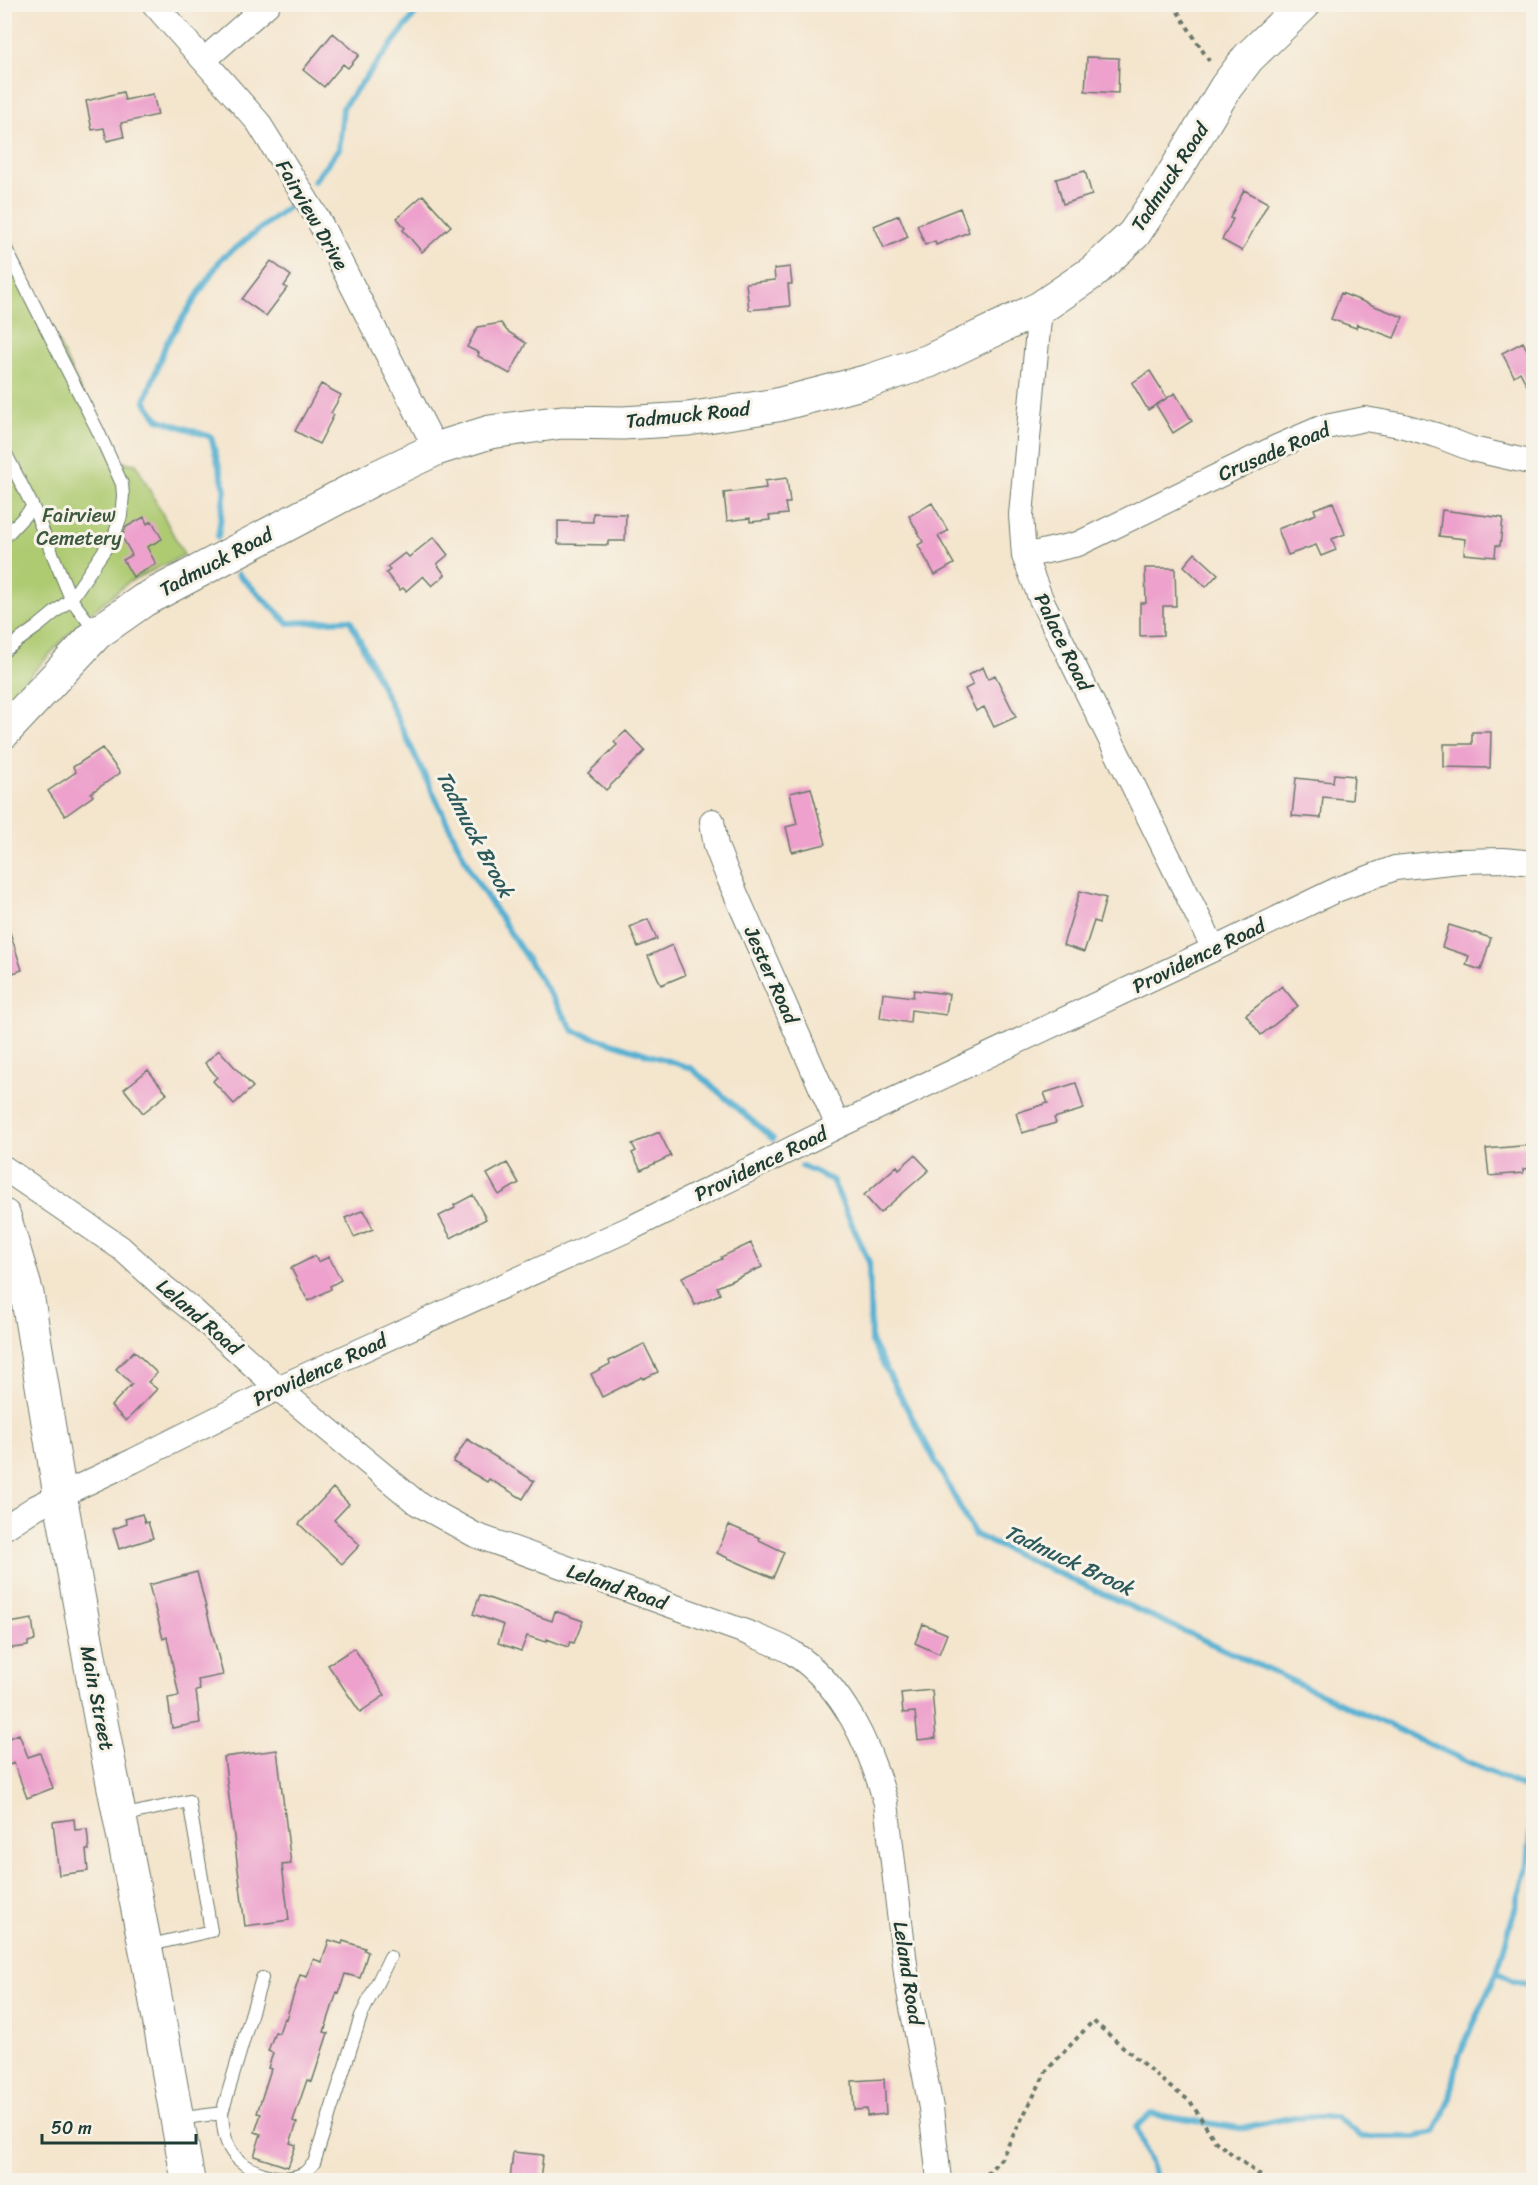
<svg xmlns="http://www.w3.org/2000/svg" width="1538" height="2185" viewBox="0 0 1538 2185" font-family="Sriracha,sans-serif">
	<rect width="100%" height="100%" fill="#f7f3e8"/>
	<filter id="ink" filterUnits="userSpaceOnUse"><feTurbulence type="fractalNoise" baseFrequency=".0167" numOctaves="2"/><feDisplacementMap in="SourceGraphic" scale="12" xChannelSelector="R" yChannelSelector="G"/><feConvolveMatrix kernelMatrix="1 2 1 2 8 2 1 2 1" color-interpolation-filters="sRGB"/></filter>
	<filter id="wash" filterUnits="userSpaceOnUse"><feTurbulence type="fractalNoise" baseFrequency=".008" numOctaves="4" result="noise"/><feDisplacementMap in="SourceGraphic" scale="24" xChannelSelector="R" yChannelSelector="G"/><feGaussianBlur stdDeviation="1.35" result="paint"/><feColorMatrix in="noise" values="0 0 0 0 0 0 0 0 0 0 0 0 0 0 0 0 0 1.4 0 .05"/><feComposite in="paint" operator="in"/></filter>
	<g filter="url(#wash)">
		<rect width="100%" height="100%" fill="#f4e5cd"/>
		<path fill="#aecb72" stroke="#668453" stroke-width="1.5" d="M 4,227 L 114,461 L 136,464 L 184,555 L 129,582 L 82,620 L 5,702 Z"/>
		<g fill="none" stroke-linecap="round" stroke-linejoin="round">
			<path stroke="#55b0d2" stroke-width="6" d="M 314,181 L 339,149 L 343,107 L 423,4
				M 218,537 L 225,489 L 211,437 L 158,419 L 145,401 L 166,344 L 221,259 L 287,208
				M 238,574 L 288,623 L 350,620 L 472,874 L 574,1031 L 691,1068 L 773,1139
				M 802,1166 L 832,1180 L 869,1262 L 871,1341 L 975,1535 L 1534,1792
				M 1534,1803 L 1528,1864 L 1497,1972 L 1513,1981 L 1534,1986
				M 1157,2180 L 1136,2127 L 1151,2114 L 1240,2128 L 1295,2117 L 1336,2117 L 1362,2137 L 1415,2137 L 1435,2133 L 1450,2098 L 1459,2056 L 1497,1972"/>
		</g>
		<g id="blocks">
			<path fill="#eda1cc" d="M 333,33 L 359,55 L 348,68 L 343,64 L 324,87 L 303,70 Z
				M 1087,57 L 1119,58 L 1118,93 L 1085,91 Z
				M 123,92 L 125,100 L 153,94 L 158,115 L 121,123 L 124,137 L 107,141 L 104,128 L 92,130 L 86,101 Z
				M 1085,171 L 1092,195 L 1063,204 L 1056,179 Z
				M 1244,190 L 1268,203 L 1242,251 L 1222,240 L 1233,219 L 1230,218 Z
				M 423,195 L 451,226 L 422,252 L 403,230 L 405,228 L 397,218 Z
				M 960,208 L 969,232 L 936,245 L 935,241 L 925,245 L 917,225 Z
				M 899,215 L 908,237 L 884,248 L 874,226 Z
				M 271,261 L 291,276 L 284,286 L 287,288 L 266,316 L 242,299 Z
				M 790,267 L 792,284 L 788,284 L 790,306 L 749,310 L 746,283 L 775,280 L 774,269 Z
				M 1341,293 L 1403,317 L 1394,338 L 1357,324 L 1356,328 L 1331,319 Z
				M 501,323 L 507,331 L 526,343 L 510,374 L 478,356 L 479,353 L 467,347 L 478,327 Z
				M 1523,342 L 1533,362 L 1533,397 L 1520,372 L 1514,376 L 1502,353 Z
				M 1150,371 L 1167,398 L 1148,410 L 1132,383 Z
				M 321,384 L 341,395 L 331,413 L 334,415 L 319,444 L 295,431 Z
				M 1175,393 L 1192,421 L 1173,433 L 1156,405 Z
				M 787,478 L 790,503 L 785,503 L 787,514 L 769,516 L 770,520 L 750,522 L 750,518 L 727,521 L 724,493 L 766,488 L 765,481 Z
				M 1333,502 L 1345,534 L 1332,539 L 1336,550 L 1321,556 L 1316,545 L 1288,555 L 1278,529 L 1316,514 L 1314,509 Z
				M 932,503 L 948,531 L 938,536 L 954,564 L 935,575 L 918,545 L 923,542 L 909,516 Z
				M 1442,510 L 1503,518 L 1500,546 L 1496,545 L 1495,557 L 1464,554 L 1465,539 L 1439,536 Z
				M 593,513 L 626,514 L 625,541 L 608,541 L 608,545 L 558,544 L 558,521 L 593,522 Z
				M 144,517 L 147,524 L 152,521 L 162,539 L 147,547 L 156,564 L 133,577 L 123,560 L 132,555 L 122,537 L 126,527 Z
				M 434,537 L 448,555 L 437,564 L 445,575 L 432,586 L 423,576 L 406,591 L 403,588 L 400,590 L 386,573 L 390,570 L 387,567 L 405,553 L 409,557 Z
				M 1195,553 L 1218,574 L 1206,587 L 1184,566 Z
				M 1145,568 L 1175,568 L 1176,606 L 1163,606 L 1163,635 L 1140,636 L 1140,603 L 1146,603 Z
				M 983,667 L 988,679 L 995,675 L 1016,717 L 994,727 L 984,707 L 976,711 L 965,689 L 973,685 L 968,675 Z
				M 626,731 L 645,751 L 606,790 L 588,773 L 617,745 L 614,742 Z
				M 1472,732 L 1491,732 L 1490,768 L 1444,767 L 1444,744 L 1472,744 Z
				M 102,748 L 120,773 L 91,793 L 93,796 L 65,816 L 48,791 L 76,772 L 73,767 Z
				M 1334,774 L 1354,776 L 1352,800 L 1323,797 L 1321,818 L 1292,816 L 1296,778 L 1333,782 Z
				M 811,788 L 826,844 L 792,852 L 786,827 L 797,824 L 790,793 Z
				M 1080,891 L 1106,898 L 1099,923 L 1094,921 L 1084,952 L 1063,945 Z
				M 648,919 L 657,939 L 638,947 L 630,927 Z
				M 1449,925 L 1491,938 L 1481,970 L 1466,965 L 1469,956 L 1442,947 Z
				M 4,926 L 8,926 L 22,970 L 4,976 Z
				M 672,945 L 685,975 L 661,985 L 648,956 Z
				M 1282,986 L 1298,1006 L 1261,1035 L 1246,1015 Z
				M 914,990 L 949,994 L 946,1015 L 911,1010 L 910,1023 L 880,1018 L 883,993 L 913,997 Z
				M 219,1050 L 253,1087 L 234,1104 L 213,1081 L 217,1077 L 205,1063 Z
				M 148,1070 L 167,1094 L 143,1113 L 124,1089 Z
				M 1076,1083 L 1084,1109 L 1054,1118 L 1056,1123 L 1022,1133 L 1016,1113 L 1048,1103 L 1044,1093 Z
				M 659,1132 L 671,1156 L 641,1170 L 632,1153 L 636,1151 L 632,1144 Z
				M 1533,1145 L 1533,1168 L 1523,1169 L 1523,1173 L 1489,1176 L 1486,1149 Z
				M 915,1155 L 929,1170 L 880,1213 L 864,1195 L 897,1166 L 899,1169 Z
				M 507,1163 L 519,1183 L 499,1195 L 487,1174 Z
				M 473,1195 L 486,1219 L 451,1238 L 439,1216 L 455,1208 L 454,1205 Z
				M 364,1210 L 373,1229 L 354,1237 L 345,1218 Z
				M 751,1243 L 762,1267 L 717,1287 L 720,1294 L 695,1305 L 682,1277 L 722,1259 L 721,1257 Z
				M 315,1256 L 318,1262 L 329,1257 L 341,1280 L 330,1286 L 331,1289 L 308,1301 L 291,1268 Z
				M 644,1344 L 658,1372 L 643,1379 L 642,1377 L 602,1397 L 591,1374 L 610,1364 L 609,1361 Z
				M 134,1351 L 157,1373 L 148,1382 L 157,1389 L 126,1421 L 111,1406 L 132,1384 L 116,1369 Z
				M 467,1439 L 534,1481 L 523,1499 L 489,1479 L 487,1482 L 453,1462 Z
				M 333,1488 L 349,1504 L 334,1520 L 360,1545 L 342,1564 L 299,1524 Z
				M 142,1514 L 145,1523 L 148,1522 L 153,1538 L 119,1549 L 113,1529 L 127,1524 L 125,1519 Z
				M 729,1525 L 760,1538 L 759,1540 L 784,1552 L 773,1578 L 717,1553 Z
				M 197,1572 L 223,1675 L 198,1680 L 200,1690 L 196,1691 L 200,1723 L 172,1728 L 168,1698 L 179,1696 L 167,1637 L 163,1639 L 149,1585 Z
				M 480,1595 L 552,1621 L 555,1611 L 583,1621 L 574,1643 L 570,1642 L 568,1647 L 547,1639 L 546,1642 L 527,1636 L 521,1651 L 498,1643 L 504,1625 L 473,1614 Z
				M 32,1619 L 35,1640 L 28,1642 L 28,1646 L 4,1649 L 4,1624 Z
				M 923,1624 L 947,1634 L 939,1654 L 915,1643 Z
				M 354,1648 L 385,1695 L 360,1712 L 328,1665 Z
				M 932,1690 L 936,1738 L 918,1740 L 915,1712 L 903,1713 L 901,1693 Z
				M 19,1734 L 28,1757 L 40,1753 L 53,1788 L 27,1798 L 14,1763 L 4,1767 L 4,1740 Z
				M 277,1750 L 291,1864 L 282,1865 L 289,1920 L 245,1926 L 224,1757 Z
				M 74,1819 L 75,1830 L 87,1829 L 89,1850 L 86,1850 L 88,1871 L 59,1875 L 53,1822 Z
				M 329,1940 L 342,1944 L 343,1941 L 365,1948 L 364,1950 L 368,1952 L 360,1978 L 345,1974 L 339,1993 L 337,1992 L 324,2032 L 328,2033 L 312,2082 L 307,2080 L 293,2121 L 297,2123 L 290,2143 L 296,2145 L 288,2167 L 254,2156 L 261,2134 L 255,2132 L 261,2114 L 257,2113 L 271,2069 L 268,2068 L 273,2053 L 268,2051 L 275,2032 L 279,2033 L 284,2018 L 286,2019 L 300,1975 L 307,1977 L 313,1959 L 322,1962 Z
				M 884,2079 L 886,2114 L 867,2116 L 867,2109 L 854,2110 L 852,2081 Z
				M 513,2152 L 543,2155 L 540,2181 L 510,2181 Z"/>
		</g>
	</g>
	<g filter="url(#ink)">
		<use href="#blocks" fill-opacity="0" stroke="#6a786a" stroke-width="1.5"/>
		<g fill="none" stroke-linecap="round" stroke-linejoin="round">
			<defs>
				<path id="lane" d="M 4,245 L 98,431 L 122,484 L 123,495 L 121,516 L 114,536 L 71,599 L 37,627 L 4,651
					M 4,450 L 33,507 L 4,538
					M 33,507 L 71,599 L 96,632
					M 121,1816 L 189,1801 L 211,1931 L 146,1946
					M 262,1978 L 222,2113 C 223,2126 224,2138 230,2149 C 242,2171 282,2185 304,2173 C 308,2170 311,2166 314,2163 L 361,2016 L 390,1957
					M 177,2119 L 222,2113"/>
				<path id="street" d="M 154,4 L 258,122 L 318,219 L 436,449
					M 204,60 L 268,4
					M 1040,308 L 1021,515 L 1024,556 L 1041,599 L 1214,949
					M 1024,556 L 1078,544 L 1277,447 L 1321,428 L 1365,419 L 1400,425 L 1436,435 L 1472,449 L 1534,463
					M 712,821 L 716,846 L 727,874 L 838,1126
					M 4,1168 L 121,1248 L 166,1289 L 195,1312 L 278,1388 L 417,1503 L 475,1535 L 751,1634 C 764,1640 780,1645 793,1653 C 844,1686 870,1747 886,1803 L 907,1981 L 931,2108 L 939,2180
					M 4,1528 L 36,1507 L 133,1461 L 278,1388 L 631,1228 L 838,1126 L 1214,949 L 1336,890 L 1395,868 L 1460,861 L 1503,860 L 1534,863"/>
				<path id="secondary" d="M 4,732 L 97,633 L 144,600 L 377,477 L 436,449 L 490,432 L 562,422 L 623,423 L 688,419 L 777,405 L 869,381 L 929,361 L 1040,308 L 1093,272 L 1134,234 L 1165,188 L 1226,87 L 1248,58 L 1304,4
					M 4,1216 L 27,1294 L 60,1495 L 101,1722 L 154,1991 L 188,2180"/>
			</defs>
			<use href="#lane" stroke="#6a786a" stroke-width="14"/>
			<use href="#street" stroke="#6a786a" stroke-width="26"/>
			<use href="#secondary" stroke="#6a786a" stroke-width="35"/>
			<path stroke="#6a786a" stroke-width="4" stroke-dasharray="4.5 4.5" stroke-linecap="butt" d="M 1173,4 L 1211,64
				M 980,2180 L 1001,2159 L 1047,2070 L 1093,2021 L 1170,2087 L 1190,2101 L 1215,2141 L 1266,2180"/>
			<use href="#lane" stroke="#fff" stroke-width="12"/>
			<use href="#street" stroke="#fff" stroke-width="24"/>
			<use href="#secondary" stroke="#fff" stroke-width="33"/>
		</g>
	</g>
	<g text-anchor="middle" dominant-baseline="central" stroke-width="6" stroke-linejoin="round" paint-order="stroke">
		<g font-size="20" fill="#1f3d34" stroke="#f7f3e8">
			<text transform="translate(1170 177) rotate(-57)">Tadmuck Road</text>
			<text transform="translate(312 215) rotate(60)">Fairview Drive</text>
			<text transform="translate(688 415) rotate(-6)">Tadmuck Road</text>
			<text transform="translate(1274 452) rotate(-23)">Crusade Road</text>
			<text transform="translate(216 562) rotate(-28)">Tadmuck Road</text>
			<text transform="translate(1063 642) rotate(64)">Palace Road</text>
			<text transform="translate(1199 956) rotate(-26)">Providence Road</text>
			<text transform="translate(771 975) rotate(66)">Jester Road</text>
			<text transform="translate(761 1164) rotate(-26)">Providence Road</text>
			<text transform="translate(199 1317) rotate(41)">Leland Road</text>
			<text transform="translate(320 1370) rotate(-25)">Providence Road</text>
			<text transform="translate(617 1587) rotate(19)">Leland Road</text>
			<text transform="translate(97 1698) rotate(79)">Main Street</text>
			<text transform="translate(908 1973) rotate(81)">Leland Road</text>
		</g>
		<g font-size="20" fill="#3c5940" stroke="#f7f3e8">
			<text x="79" y="515">Fairview<tspan x="79" dy="23">Cemetery</tspan></text>
		</g>
		<g font-size="21" font-style="italic" fill="#2c5a5c" stroke="#f7f3e8">
			<text transform="translate(475 834) rotate(62)">Tadmuck Brook</text>
			<text transform="translate(1069 1560) rotate(25)">Tadmuck Brook</text>
		</g>
	</g>
	<rect width="1538" height="2185" fill="none" stroke="#f7f3e8" stroke-width="24"/>
	<path d="M42 2134v9h154v-9" fill="none" stroke="#1f3d34" stroke-width="3"/>
	<text x="51" y="2134" font-size="18" fill="#1f3d34" stroke="#f7f3e8" stroke-width="4.5" paint-order="stroke">50 m</text>
</svg>
